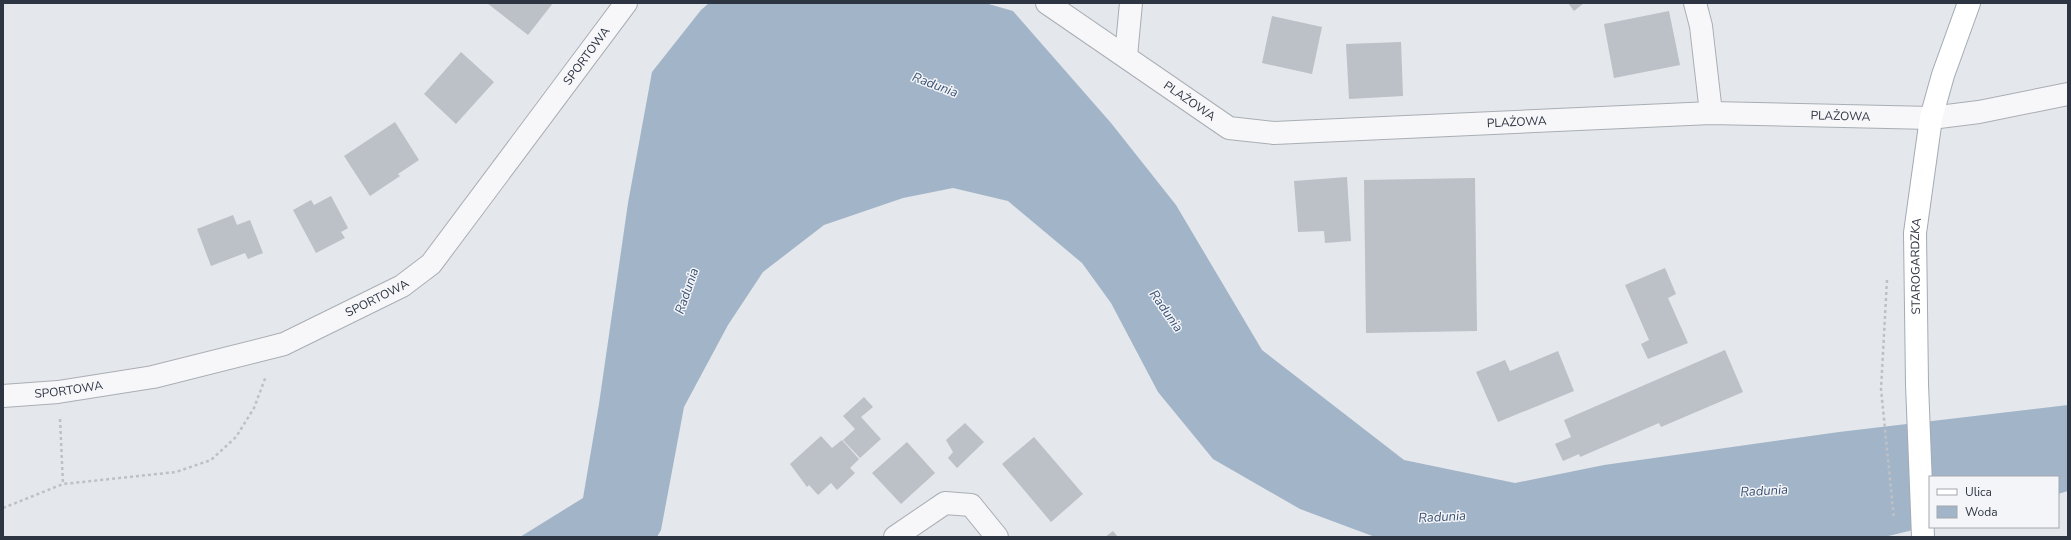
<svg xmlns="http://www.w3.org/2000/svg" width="2071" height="540" viewBox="0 0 2071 540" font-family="'Nunito Sans',sans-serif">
	<rect width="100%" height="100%" fill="#e4e7eb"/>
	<path fill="#a2b4c8" d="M 709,3 L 985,3 L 1013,11 L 1111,123 L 1176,205 L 1262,350 L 1404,460 L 1515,483 L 1604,465 L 1839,432 L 2068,405 L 2068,491 L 2058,494 L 2058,477 L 1930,477 L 1930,526 L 1884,537 L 1375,537 L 1300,509 L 1213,459 L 1158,392 L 1111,303 L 1082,263 L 1008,201 L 953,188 L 903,198 L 824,225 L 763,272 L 728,325 L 684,407 L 661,530 L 657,537 L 520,537 L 583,498 L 599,404 L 628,203 L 652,72 L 701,10 Z"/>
	<path fill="#bcc0c7" d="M 487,3 L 553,3 L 528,35 Z
		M 1568,3 L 1584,3 L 1574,11 Z
		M 1669,11 L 1680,65 L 1614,78 L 1604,24 Z
		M 1272,16 L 1322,27 L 1312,74 L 1262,63 Z
		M 1401,42 L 1403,96 L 1349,99 L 1346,44 Z
		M 461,52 L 494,82 L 456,124 L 424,94 Z
		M 395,122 L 419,160 L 398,174 L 400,176 L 370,196 L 344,156 Z
		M 1347,177 L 1351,241 L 1325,243 L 1324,231 L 1298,232 L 1294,181 Z
		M 1475,178 L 1477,331 L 1366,333 L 1364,180 Z
		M 331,196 L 348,228 L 341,232 L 345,238 L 316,253 L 293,210 L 311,200 L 314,205 Z
		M 233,215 L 237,225 L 250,220 L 263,253 L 248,259 L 245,253 L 211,266 L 197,229 Z
		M 1665,268 L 1676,294 L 1668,298 L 1688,343 L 1648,359 L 1641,344 L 1649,340 L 1625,285 Z
		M 1725,350 L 1743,392 L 1661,427 L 1659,423 L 1580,457 L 1579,454 L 1563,461 L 1555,444 L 1571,437 L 1564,420 Z
		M 1558,351 L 1574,391 L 1498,422 L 1476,372 L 1505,360 L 1510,371 Z
		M 864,397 L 873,407 L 861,417 L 881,439 L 860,458 L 843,440 L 855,429 L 843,416 Z
		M 965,423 L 984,442 L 957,468 L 948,458 L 953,452 L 946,440 Z
		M 821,436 L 832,448 L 842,440 L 859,459 L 850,468 L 855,473 L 837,490 L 831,483 L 818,495 L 809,485 L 807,487 L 790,464 Z
		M 1034,437 L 1083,494 L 1051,522 L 1002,464 Z
		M 907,442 L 935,473 L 901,504 L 872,473 Z
		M 1113,531 L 1118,537 L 1105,537 Z"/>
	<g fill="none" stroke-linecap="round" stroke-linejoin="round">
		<defs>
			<g id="minor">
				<path id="s1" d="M 1047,3 L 1229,128 L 1274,133 L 1711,113 L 1931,118 L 1979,112 L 2068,94"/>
				<path d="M 1695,3 L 1701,26 L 1711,113"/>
				<path d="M 1126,56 L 1131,3"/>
				<path id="s2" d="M 3,396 L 58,392 L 153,377 L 284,344 L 402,286 L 431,264 L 626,3"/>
				<path d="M 895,537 L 945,503 L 971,505 L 997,537"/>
			</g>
			<g id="major">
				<path id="s3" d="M 1923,537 L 1917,384 L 1915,233 L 1931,118 L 1943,75 L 1969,3"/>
			</g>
		</defs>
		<use href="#minor" stroke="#a9aeb5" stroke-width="24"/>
		<use href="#major" stroke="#a4abb6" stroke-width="24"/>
		<path stroke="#bec0c6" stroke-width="2.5" stroke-dasharray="3 3" stroke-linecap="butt" d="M 1887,280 L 1881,389 L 1894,519
			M 60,419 L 63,484
			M 3,508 L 63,484 L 176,472 L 211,460 L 236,437 L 254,408 L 266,376"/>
		<use href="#minor" stroke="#f7f7f9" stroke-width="22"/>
		<use href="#major" stroke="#fff" stroke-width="22"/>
	</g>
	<g text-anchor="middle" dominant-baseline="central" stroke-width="3" stroke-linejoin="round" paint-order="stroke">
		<g font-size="12" fill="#2d3442" stroke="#f4f5f8">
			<text stroke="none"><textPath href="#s2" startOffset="714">SPORTOWA</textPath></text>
			<text stroke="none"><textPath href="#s1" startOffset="173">PLAŻOWA</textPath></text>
			<text stroke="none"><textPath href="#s1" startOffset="833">PLAŻOWA</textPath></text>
			<text stroke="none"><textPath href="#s1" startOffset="509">PLAŻOWA</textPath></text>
			<text stroke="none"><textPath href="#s3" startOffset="271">STAROGARDZKA</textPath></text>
			<text stroke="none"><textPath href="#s2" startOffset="390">SPORTOWA</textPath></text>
			<text stroke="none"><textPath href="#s2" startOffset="66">SPORTOWA</textPath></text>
		</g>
		<g font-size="13" font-style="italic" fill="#3a5273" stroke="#f4f5f8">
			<text transform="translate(935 85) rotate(21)">Radunia</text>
			<text transform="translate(687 291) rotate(-71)">Radunia</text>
			<text transform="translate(1166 311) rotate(55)">Radunia</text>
			<text transform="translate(1764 491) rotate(-3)">Radunia</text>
			<text transform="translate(1442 517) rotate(-3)">Radunia</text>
		</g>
	</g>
	<rect width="2071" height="540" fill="none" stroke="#2d3442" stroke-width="8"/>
	<rect x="1929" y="476" width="130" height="52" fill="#f4f5f8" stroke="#a4a8af"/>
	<rect x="1937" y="489" width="20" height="6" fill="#ffffff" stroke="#a4a8af"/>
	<text x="1965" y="496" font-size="12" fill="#2d3442">Ulica</text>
	<rect x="1937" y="506" width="20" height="12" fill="#a2b4c8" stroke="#a4a8af"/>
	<text x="1965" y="516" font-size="12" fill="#2d3442">Woda</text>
</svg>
